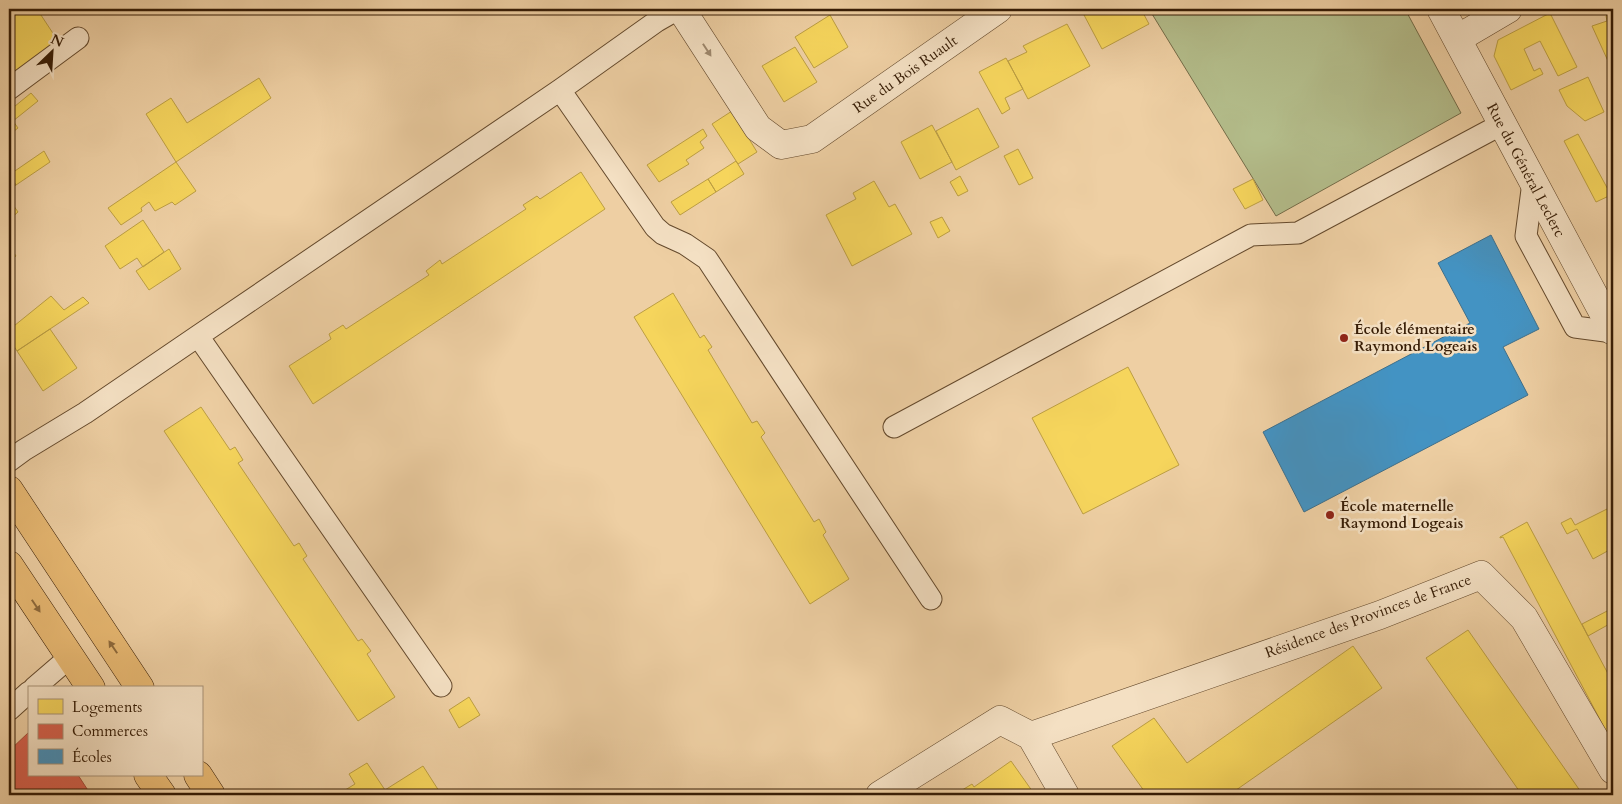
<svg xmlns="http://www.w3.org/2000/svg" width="1622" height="804" viewBox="0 0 1622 804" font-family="Cardo,serif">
	<rect width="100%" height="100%" fill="#eecfa3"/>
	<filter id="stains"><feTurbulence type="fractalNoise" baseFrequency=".004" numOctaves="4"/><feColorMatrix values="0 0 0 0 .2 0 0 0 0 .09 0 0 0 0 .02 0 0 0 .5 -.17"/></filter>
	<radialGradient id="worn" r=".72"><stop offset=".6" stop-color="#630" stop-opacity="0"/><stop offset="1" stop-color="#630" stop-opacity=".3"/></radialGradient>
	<path fill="#b3bc8a" stroke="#746c48" d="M 1149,9 L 1405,9 L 1461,113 L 1276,216 Z"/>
	<path fill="#f6d55c" stroke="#bc9e42" d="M 17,9 L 37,9 L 60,44 L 9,82 L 9,15 Z
		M 1098,9 L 1141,9 L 1149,24 L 1102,49 L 1084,15 Z
		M 1550,13 L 1577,67 L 1558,76 L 1540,41 L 1524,49 L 1534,71 L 1540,68 L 1543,74 L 1511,90 L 1494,56 L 1498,40 Z
		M 1613,13 L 1613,72 L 1592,26 L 1607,21 L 1606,16 Z
		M 830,15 L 848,47 L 814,68 L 795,37 Z
		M 1067,24 L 1090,66 L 1028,99 L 1008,61 L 1027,52 L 1023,46 Z
		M 795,47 L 817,82 L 784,102 L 762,66 Z
		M 1006,58 L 1023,89 L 1005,98 L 1010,109 L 1002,114 L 979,72 Z
		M 1588,77 L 1604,112 L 1585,121 L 1567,106 L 1559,90 Z
		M 259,78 L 271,98 L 176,162 L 146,114 L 171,98 L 187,123 Z
		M 31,93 L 38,101 L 13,121 L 18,128 L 9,135 L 9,111 Z
		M 978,108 L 999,147 L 956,170 L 936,131 Z
		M 732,111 L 757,152 L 738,164 L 712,124 Z
		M 932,125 L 952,162 L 920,179 L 901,142 Z
		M 703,129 L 707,136 L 700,142 L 704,148 L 686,160 L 689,164 L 659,182 L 647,165 Z
		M 1578,134 L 1611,195 L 1596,202 L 1564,141 Z
		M 1018,149 L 1033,178 L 1019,185 L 1004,156 Z
		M 44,151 L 50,162 L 16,185 L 9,175 Z
		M 736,161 L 744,174 L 716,192 L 708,179 Z
		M 176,162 L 196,191 L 175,205 L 172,202 L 155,211 L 149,202 L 141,208 L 142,211 L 121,225 L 108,208 Z
		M 581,172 L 605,209 L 313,404 L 289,366 L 331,339 L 329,334 L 343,325 L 346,329 L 429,275 L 426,271 L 440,260 L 442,264 L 526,209 L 523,205 L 537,196 L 540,199 Z
		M 9,174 L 16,185 L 9,191 Z
		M 960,176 L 968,191 L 958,196 L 950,182 Z
		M 708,179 L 716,192 L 680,215 L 671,202 Z
		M 1253,179 L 1263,200 L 1245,209 L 1233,189 Z
		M 874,181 L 889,207 L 895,204 L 912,234 L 852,266 L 826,215 L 856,199 L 853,193 Z
		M 9,199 L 18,212 L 9,220 Z
		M 942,217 L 950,231 L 938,238 L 930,222 Z
		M 143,220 L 164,252 L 143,267 L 137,258 L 120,269 L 105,246 Z
		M 9,246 L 16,256 L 9,262 Z
		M 169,249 L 181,269 L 149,290 L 136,271 Z
		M 673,293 L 700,338 L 704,335 L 712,347 L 708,350 L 752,423 L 757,421 L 765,433 L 761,437 L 814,522 L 819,519 L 826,532 L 823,535 L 849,579 L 810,604 L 634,317 Z
		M 51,296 L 64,310 L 83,297 L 89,303 L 17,351 L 9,339 L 9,330 Z
		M 50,329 L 77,368 L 43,391 L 17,351 Z
		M 1128,367 L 1179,465 L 1083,514 L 1032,418 Z
		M 201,407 L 230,450 L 235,447 L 243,460 L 238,463 L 294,546 L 299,543 L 307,556 L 303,559 L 358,641 L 362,639 L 371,651 L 367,654 L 395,697 L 358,721 L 164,431 Z
		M 1613,506 L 1613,548 L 1593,559 L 1577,529 L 1567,534 L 1561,523 L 1571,518 L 1575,525 Z
		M 1527,522 L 1613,683 L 1613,744 L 1503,537 L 1500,538 L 1500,537 Z
		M 1611,609 L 1613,613 L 1613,622 L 1588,636 L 1582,624 Z
		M 1468,630 L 1583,795 L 1522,795 L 1426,658 Z
		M 1353,646 L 1382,688 L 1229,795 L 1147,795 L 1112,746 L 1154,718 L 1187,763 Z
		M 469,697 L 480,715 L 459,728 L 449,710 Z
		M 1011,761 L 1035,795 L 962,795 L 959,792 L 972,784 L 974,787 Z
		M 367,763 L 385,790 L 377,795 L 337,795 L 355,784 L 349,774 Z
		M 423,766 L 439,791 L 423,795 L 377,795 Z
		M 444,791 L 447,795 L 428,795 Z"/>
	<path fill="#d6604d" stroke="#a64c37" d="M 29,732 L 29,775 L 78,775 L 91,795 L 9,795 L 9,751 Z"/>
	<path fill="#4393c3" stroke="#3f6f8a" d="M 1491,235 L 1539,329 L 1503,347 L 1528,395 L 1304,512 L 1263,432 L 1470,323 L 1438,263 Z"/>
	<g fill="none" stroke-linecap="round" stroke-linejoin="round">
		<defs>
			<path id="service" d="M 9,89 L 78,38
				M 560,90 L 655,227 L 663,234 L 685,244 L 707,259 L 931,599
				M 1533,182 L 1526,236 L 1575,327 L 1613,332
				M 198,336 L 441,686
				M 894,427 L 1251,235 L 1298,233 L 1502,124
				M 9,461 L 24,450 L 85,413 L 198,336 L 560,90 L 657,21 L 678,9
				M 34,688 L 70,657
				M 9,710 L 29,692"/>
			<path id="minor" d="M 681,9 L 758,128 L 781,145 L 812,139 L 998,9
				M 1441,9 L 1613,331
				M 1457,39 L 1508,9
				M 880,795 L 1000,720 L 1031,736
				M 1065,795 L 1031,736 L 1380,615 L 1481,575 L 1524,618 L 1613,770"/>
			<path id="primary" d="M 9,490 L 140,688
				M 9,565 L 91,688
				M 148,775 L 162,795
				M 198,775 L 211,795"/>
		</defs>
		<use href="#service" stroke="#64492c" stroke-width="23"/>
		<use href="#minor" stroke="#64492c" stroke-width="29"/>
		<use href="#primary" stroke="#361c05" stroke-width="29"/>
		<use href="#service" stroke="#f4e0c3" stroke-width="21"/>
		<use href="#minor" stroke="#f4e0c3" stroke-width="28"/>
		<use href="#primary" stroke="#e7b872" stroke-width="28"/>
	</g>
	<defs><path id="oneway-solid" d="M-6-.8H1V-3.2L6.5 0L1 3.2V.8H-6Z" transform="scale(1.25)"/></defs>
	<use fill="#9e886e" href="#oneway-solid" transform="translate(707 50) rotate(57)"/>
	<g fill="#8e6a3c">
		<use href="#oneway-solid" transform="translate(36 606) rotate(56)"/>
		<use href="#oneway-solid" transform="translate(113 647) rotate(-124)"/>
	</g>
	<g fill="#8f2418" stroke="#f4e0c3" stroke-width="2">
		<circle cx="1344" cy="338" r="5"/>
		<circle cx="1330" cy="515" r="5"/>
	</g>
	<g text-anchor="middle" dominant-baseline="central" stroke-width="5" stroke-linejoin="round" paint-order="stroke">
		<g font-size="15" fill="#361c05" stroke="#f4e0c3">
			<text transform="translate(905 74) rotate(-35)">Rue du Bois Ruault</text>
			<text transform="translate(1526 170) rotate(62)">Rue du Général Leclerc</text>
			<text transform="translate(1368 616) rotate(-20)">Résidence des Provinces de France</text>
		</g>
		<g font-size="15" font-weight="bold" fill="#361c05" stroke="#f4e0c3" text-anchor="start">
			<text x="1354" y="329">École élémentaire<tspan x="1354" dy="17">Raymond Logeais</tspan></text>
			<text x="1340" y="506">École maternelle<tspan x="1340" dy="17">Raymond Logeais</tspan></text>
		</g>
	</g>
	<rect width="1622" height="804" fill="none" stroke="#eecfa3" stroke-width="30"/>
	<rect x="10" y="10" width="1602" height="784" fill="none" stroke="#361c05" stroke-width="2.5"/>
	<rect x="15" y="15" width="1592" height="774" fill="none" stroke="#361c05"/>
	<rect x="28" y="686" width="175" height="90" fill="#f4e0c3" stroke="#a89277"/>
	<rect x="38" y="699" width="25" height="15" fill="#f6d55c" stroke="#a89277"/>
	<text x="72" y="712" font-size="15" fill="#361c05">Logements</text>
	<rect x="38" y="724" width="25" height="15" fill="#d6604d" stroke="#a89277"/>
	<text x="72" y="736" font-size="15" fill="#361c05">Commerces</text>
	<rect x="38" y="749" width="25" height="15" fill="#4393c3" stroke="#a89277"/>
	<text x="72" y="762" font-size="15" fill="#361c05">Écoles</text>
	<g transform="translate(52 52) rotate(25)" stroke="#f4e0c3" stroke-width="4" paint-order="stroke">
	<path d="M0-4L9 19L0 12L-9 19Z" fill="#361c05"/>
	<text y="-8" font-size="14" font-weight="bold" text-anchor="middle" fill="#361c05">N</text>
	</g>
	<rect width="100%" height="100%" filter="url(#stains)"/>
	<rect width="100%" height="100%" fill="url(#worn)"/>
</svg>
